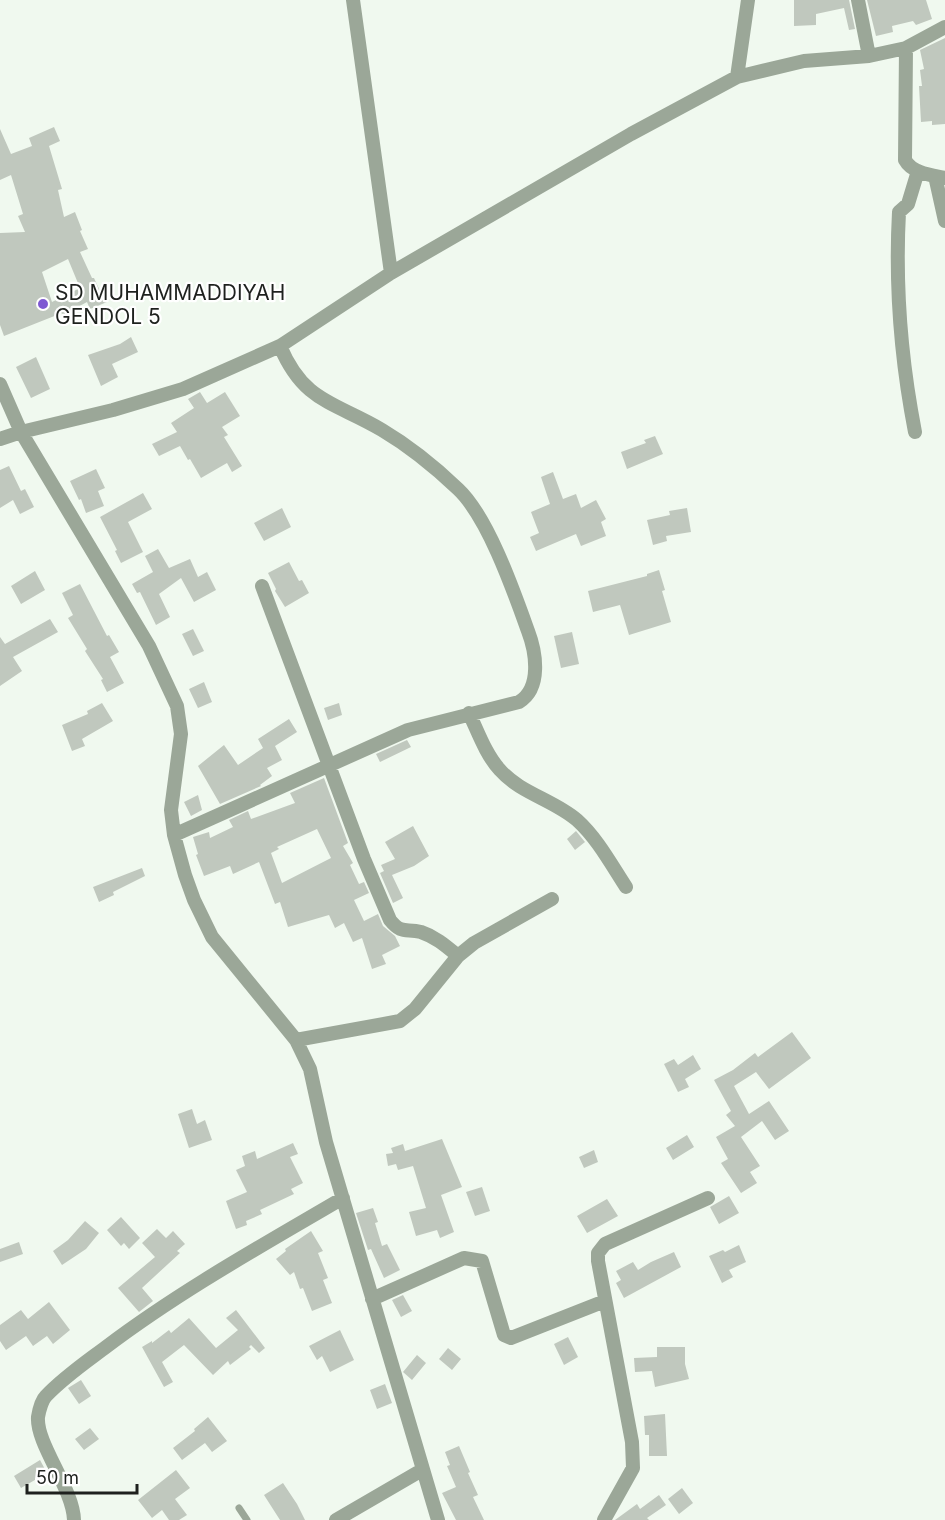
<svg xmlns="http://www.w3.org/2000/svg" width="945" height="1520" viewBox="0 0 945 1520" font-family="Inter,sans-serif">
	<rect width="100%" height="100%" fill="#f0f9ef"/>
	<path fill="#c0c8be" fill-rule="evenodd" d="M 794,0 L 849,0 L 855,29 L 849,30 L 844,8 L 816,14 L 816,25 L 794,26 Z
		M 867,0 L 926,0 L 932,19 L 916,25 L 913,21 L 892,26 L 893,32 L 876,36 Z
		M 945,38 L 945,124 L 932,125 L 932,121 L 921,122 L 919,86 L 922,86 L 920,70 L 924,69 L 920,50 Z
		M 54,127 L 60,141 L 49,146 L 62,189 L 58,190 L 64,217 L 75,212 L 82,230 L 80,231 L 88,249 L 80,252 L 92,278 L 94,278 L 100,291 L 102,290 L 107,302 L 90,309 L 87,302 L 63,315 L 62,313 L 4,336 L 0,325 L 0,233 L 25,232 L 18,216 L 23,214 L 11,175 L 0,180 L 0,129 L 11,154 L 32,146 L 29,138 ZM 68,259 L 80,288 L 52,302 L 42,272 Z
		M 131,337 L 138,352 L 112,364 L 118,377 L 101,386 L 88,355 L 120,344 Z
		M 36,357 L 50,389 L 31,398 L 16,367 Z
		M 200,392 L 207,403 L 225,392 L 240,416 L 222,427 L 228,435 L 224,437 L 242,466 L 232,472 L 227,463 L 201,478 L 190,459 L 188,460 L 180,446 L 159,456 L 152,444 L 177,432 L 171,423 L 194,408 L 188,399 Z
		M 655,436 L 663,454 L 627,469 L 621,452 L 646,443 L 644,440 Z
		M 9,466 L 21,491 L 25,489 L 34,507 L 20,514 L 13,500 L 0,508 L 0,470 Z
		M 96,469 L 105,488 L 98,491 L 104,506 L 86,513 L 81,499 L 79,500 L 70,481 Z
		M 553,472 L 563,499 L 576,494 L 581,508 L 596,500 L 606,519 L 601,522 L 606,536 L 581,546 L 576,534 L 536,551 L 530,537 L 539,533 L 531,512 L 550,504 L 541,477 Z
		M 143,493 L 152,509 L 128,522 L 143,552 L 121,563 L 115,551 L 117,550 L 100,517 Z
		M 282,508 L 291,527 L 264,541 L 254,523 Z
		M 687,508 L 691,532 L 666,536 L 667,541 L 653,545 L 647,520 L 670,515 L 669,511 Z
		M 158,549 L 169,568 L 190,559 L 198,577 L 207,572 L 216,590 L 194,602 L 181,578 L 159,594 L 170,617 L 156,625 L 140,592 L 137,593 L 132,584 L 153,572 L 145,556 Z
		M 289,562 L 299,581 L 302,580 L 309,593 L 285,607 L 275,591 L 276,589 L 268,573 Z
		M 659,570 L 665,590 L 662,591 L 671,622 L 629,635 L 620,605 L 593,612 L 588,591 L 647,576 L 647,574 Z
		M 35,571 L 45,590 L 21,604 L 11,586 Z
		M 80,584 L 107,636 L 109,635 L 119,652 L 110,657 L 124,683 L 107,692 L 101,680 L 103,679 L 85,651 L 87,649 L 68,618 L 73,615 L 62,593 Z
		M 50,619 L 58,632 L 13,657 L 22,671 L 0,686 L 0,637 L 5,644 Z
		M 193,629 L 204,651 L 193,656 L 182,634 Z
		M 572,632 L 579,664 L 561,668 L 554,636 Z
		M 204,682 L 212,702 L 198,708 L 189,689 Z
		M 102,703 L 113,721 L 82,739 L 85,746 L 72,751 L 62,725 L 88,714 L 87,711 Z
		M 339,703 L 342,715 L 328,720 L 324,708 Z
		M 289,719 L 297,732 L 275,746 L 282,760 L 267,768 L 272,776 L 260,785 L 261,786 L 220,804 L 198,766 L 224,745 L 238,765 L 263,748 L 258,739 Z
		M 407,740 L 411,747 L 380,762 L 376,754 Z
		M 324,778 L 348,843 L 343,846 L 353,863 L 350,865 L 359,884 L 364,882 L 369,893 L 354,900 L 364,921 L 378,914 L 383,926 L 395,936 L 400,946 L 382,955 L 386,964 L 372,969 L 362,938 L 353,942 L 344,923 L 335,928 L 329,915 L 288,927 L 280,902 L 275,904 L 259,862 L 233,874 L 230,866 L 204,876 L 196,855 L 198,854 L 193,837 L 209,832 L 210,838 L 233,827 L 229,820 L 248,811 L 251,819 L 295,803 L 290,793 ZM 317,829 L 331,858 L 282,883 L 271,853 L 279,849 L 277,847 Z
		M 198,795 L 202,810 L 191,816 L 184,802 Z
		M 413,826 L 429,856 L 414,866 L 392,875 L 403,898 L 393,903 L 380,873 L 384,871 L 381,865 L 395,859 L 385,842 Z
		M 576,831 L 585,842 L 575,850 L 567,839 Z
		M 142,868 L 145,876 L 113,892 L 114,895 L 99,902 L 93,887 Z
		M 792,1032 L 811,1058 L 769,1089 L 756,1072 L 734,1086 L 749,1114 L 769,1101 L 789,1131 L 775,1140 L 762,1121 L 741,1137 L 760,1166 L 750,1172 L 757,1183 L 741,1193 L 721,1163 L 728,1159 L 716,1137 L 735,1126 L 726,1115 L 731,1111 L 714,1080 L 733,1070 L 755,1053 L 758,1057 Z
		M 693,1055 L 701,1069 L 685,1079 L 689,1087 L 678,1092 L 664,1064 L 674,1059 L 678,1065 Z
		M 192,1109 L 197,1124 L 205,1120 L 212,1140 L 189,1148 L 178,1114 Z
		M 687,1135 L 694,1147 L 673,1160 L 666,1148 Z
		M 442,1139 L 462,1187 L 441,1195 L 454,1232 L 440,1238 L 437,1230 L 416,1236 L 409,1212 L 426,1208 L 413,1166 L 398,1170 L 396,1164 L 388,1166 L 386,1154 L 393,1153 L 391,1148 L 403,1144 L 405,1151 Z
		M 293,1143 L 298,1154 L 290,1157 L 303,1183 L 291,1189 L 294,1194 L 260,1210 L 262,1214 L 246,1221 L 247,1225 L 236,1229 L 226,1201 L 247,1192 L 236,1170 L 245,1166 L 242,1156 L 255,1151 L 257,1159 Z
		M 594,1150 L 598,1162 L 584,1168 L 579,1157 Z
		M 482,1187 L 490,1211 L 475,1216 L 466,1192 Z
		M 729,1196 L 739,1213 L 719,1224 L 710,1207 Z
		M 607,1199 L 618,1216 L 587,1233 L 577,1216 Z
		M 373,1208 L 378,1222 L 375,1223 L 382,1246 L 387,1244 L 400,1270 L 384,1278 L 371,1249 L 368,1250 L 356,1213 Z
		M 121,1217 L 140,1238 L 129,1249 L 124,1243 L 121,1246 L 107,1230 Z
		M 85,1221 L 99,1233 L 86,1249 L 62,1265 L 53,1251 L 68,1240 Z
		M 157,1229 L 166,1238 L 173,1231 L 185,1244 L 177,1251 L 180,1253 L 142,1288 L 153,1301 L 139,1312 L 118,1288 L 155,1257 L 142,1243 Z
		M 311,1231 L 323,1251 L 318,1253 L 328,1278 L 323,1280 L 332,1303 L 312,1311 L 303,1288 L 300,1289 L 294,1272 L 290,1275 L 276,1259 L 286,1251 L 285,1249 Z
		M 19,1242 L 23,1254 L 0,1262 L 0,1249 Z
		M 739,1245 L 746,1262 L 729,1270 L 733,1277 L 722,1283 L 709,1256 L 723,1250 L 725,1252 Z
		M 674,1252 L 681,1267 L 624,1298 L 616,1283 L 621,1280 L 616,1271 L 633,1262 L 638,1270 L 651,1262 Z
		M 403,1295 L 412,1311 L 401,1317 L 392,1300 Z
		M 49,1302 L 70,1330 L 53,1344 L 47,1336 L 33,1346 L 26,1336 L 6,1350 L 0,1341 L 0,1325 L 21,1310 L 28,1319 Z
		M 236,1310 L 265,1348 L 259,1353 L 251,1345 L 249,1347 L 251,1349 L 230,1365 L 228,1361 L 213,1375 L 184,1345 L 162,1362 L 173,1382 L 164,1387 L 142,1347 L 152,1341 L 152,1343 L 169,1330 L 171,1333 L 189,1318 L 216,1348 L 238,1330 L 226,1318 Z
		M 340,1330 L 354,1360 L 330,1372 L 322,1356 L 317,1360 L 309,1346 Z
		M 568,1337 L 578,1357 L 564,1365 L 554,1344 Z
		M 657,1347 L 685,1347 L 685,1364 L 689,1379 L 655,1387 L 652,1371 L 635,1372 L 634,1358 L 657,1357 Z
		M 448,1348 L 461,1359 L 452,1370 L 439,1359 Z
		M 417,1355 L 426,1363 L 412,1380 L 403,1372 Z
		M 81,1380 L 91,1396 L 79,1404 L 68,1388 Z
		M 385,1384 L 392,1403 L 377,1409 L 370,1390 Z
		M 665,1414 L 667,1456 L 649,1456 L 649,1435 L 645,1435 L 644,1416 Z
		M 208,1417 L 227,1441 L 212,1452 L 205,1443 L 182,1460 L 173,1448 L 195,1431 L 194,1429 Z
		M 90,1428 L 99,1439 L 84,1450 L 75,1439 Z
		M 459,1446 L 470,1472 L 468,1473 L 478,1495 L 473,1497 L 484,1520 L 456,1520 L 442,1493 L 456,1487 L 447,1466 L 450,1465 L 445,1452 Z
		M 40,1460 L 47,1473 L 21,1488 L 14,1476 Z
		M 176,1470 L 190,1488 L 175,1499 L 187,1515 L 179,1520 L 169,1520 L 162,1510 L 152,1518 L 138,1500 Z
		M 283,1483 L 297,1504 L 305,1520 L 280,1520 L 264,1495 Z
		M 682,1488 L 693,1503 L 679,1514 L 668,1499 Z
		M 659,1495 L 666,1505 L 647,1518 L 649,1520 L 615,1520 L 637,1504 L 640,1509 Z"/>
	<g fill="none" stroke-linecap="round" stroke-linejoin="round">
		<path stroke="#9ba798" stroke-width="7" d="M 239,1508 L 247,1520"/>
		<path stroke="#9ba798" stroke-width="14" d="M 353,0 L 391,273
			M 858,0 L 869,56
			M 906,48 L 905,160 C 912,173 931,175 945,178
			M 737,77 L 748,0
			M 935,176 L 945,221
			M 0,384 L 21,432 L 149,646 L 177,706 L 181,734 L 171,810 L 174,835 L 185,875 L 194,900 L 212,937 L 296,1040 L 310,1069 L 326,1142 L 438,1520
			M 915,432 C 901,360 895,286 899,212 L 908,204 L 918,171
			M 0,439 L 21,432 L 113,410 L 183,389 L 280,346 L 391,273 L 631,134 L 737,77 L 804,61 L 869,56 L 906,48 L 945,27
			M 262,586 L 364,859 L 390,920 C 402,935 406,928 421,932 C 436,937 446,946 458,956
			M 469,713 C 478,732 486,755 500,770 C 520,793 554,800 577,820 C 597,838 611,864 626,887
			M 174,835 L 408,730 L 519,702 C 542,688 536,652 528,631 C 514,592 488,517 458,489 C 435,467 409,446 382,430 C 335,402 304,403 280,346
			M 296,1040 L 400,1021 L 415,1009 L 458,956 L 474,943 L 552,899
			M 372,1299 L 464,1258 L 482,1261 L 504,1335 L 511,1338 L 605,1301
			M 74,1520 C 73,1488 36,1444 38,1417 C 39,1411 42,1400 46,1396 C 64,1377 86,1362 106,1347 C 180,1291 263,1245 343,1198
			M 336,1520 L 422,1470
			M 604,1520 L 633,1468 L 632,1442 L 598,1261 L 598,1253 L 605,1244 L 708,1198"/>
	</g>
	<circle fill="#7e58d2" stroke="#fff" stroke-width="2" cx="43" cy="304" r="6"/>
	<g text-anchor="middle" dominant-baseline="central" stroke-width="4.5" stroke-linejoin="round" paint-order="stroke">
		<g font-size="21" fill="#1e211e" stroke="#fff" text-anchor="start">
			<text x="55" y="292">SD MUHAMMADDIYAH<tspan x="55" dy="24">GENDOL 5</tspan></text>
		</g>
	</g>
	<path d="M27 1484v9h110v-9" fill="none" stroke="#1e211e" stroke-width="3"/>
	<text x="36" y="1484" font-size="18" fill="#1e211e" stroke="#ffffff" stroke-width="4.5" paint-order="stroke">50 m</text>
</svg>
